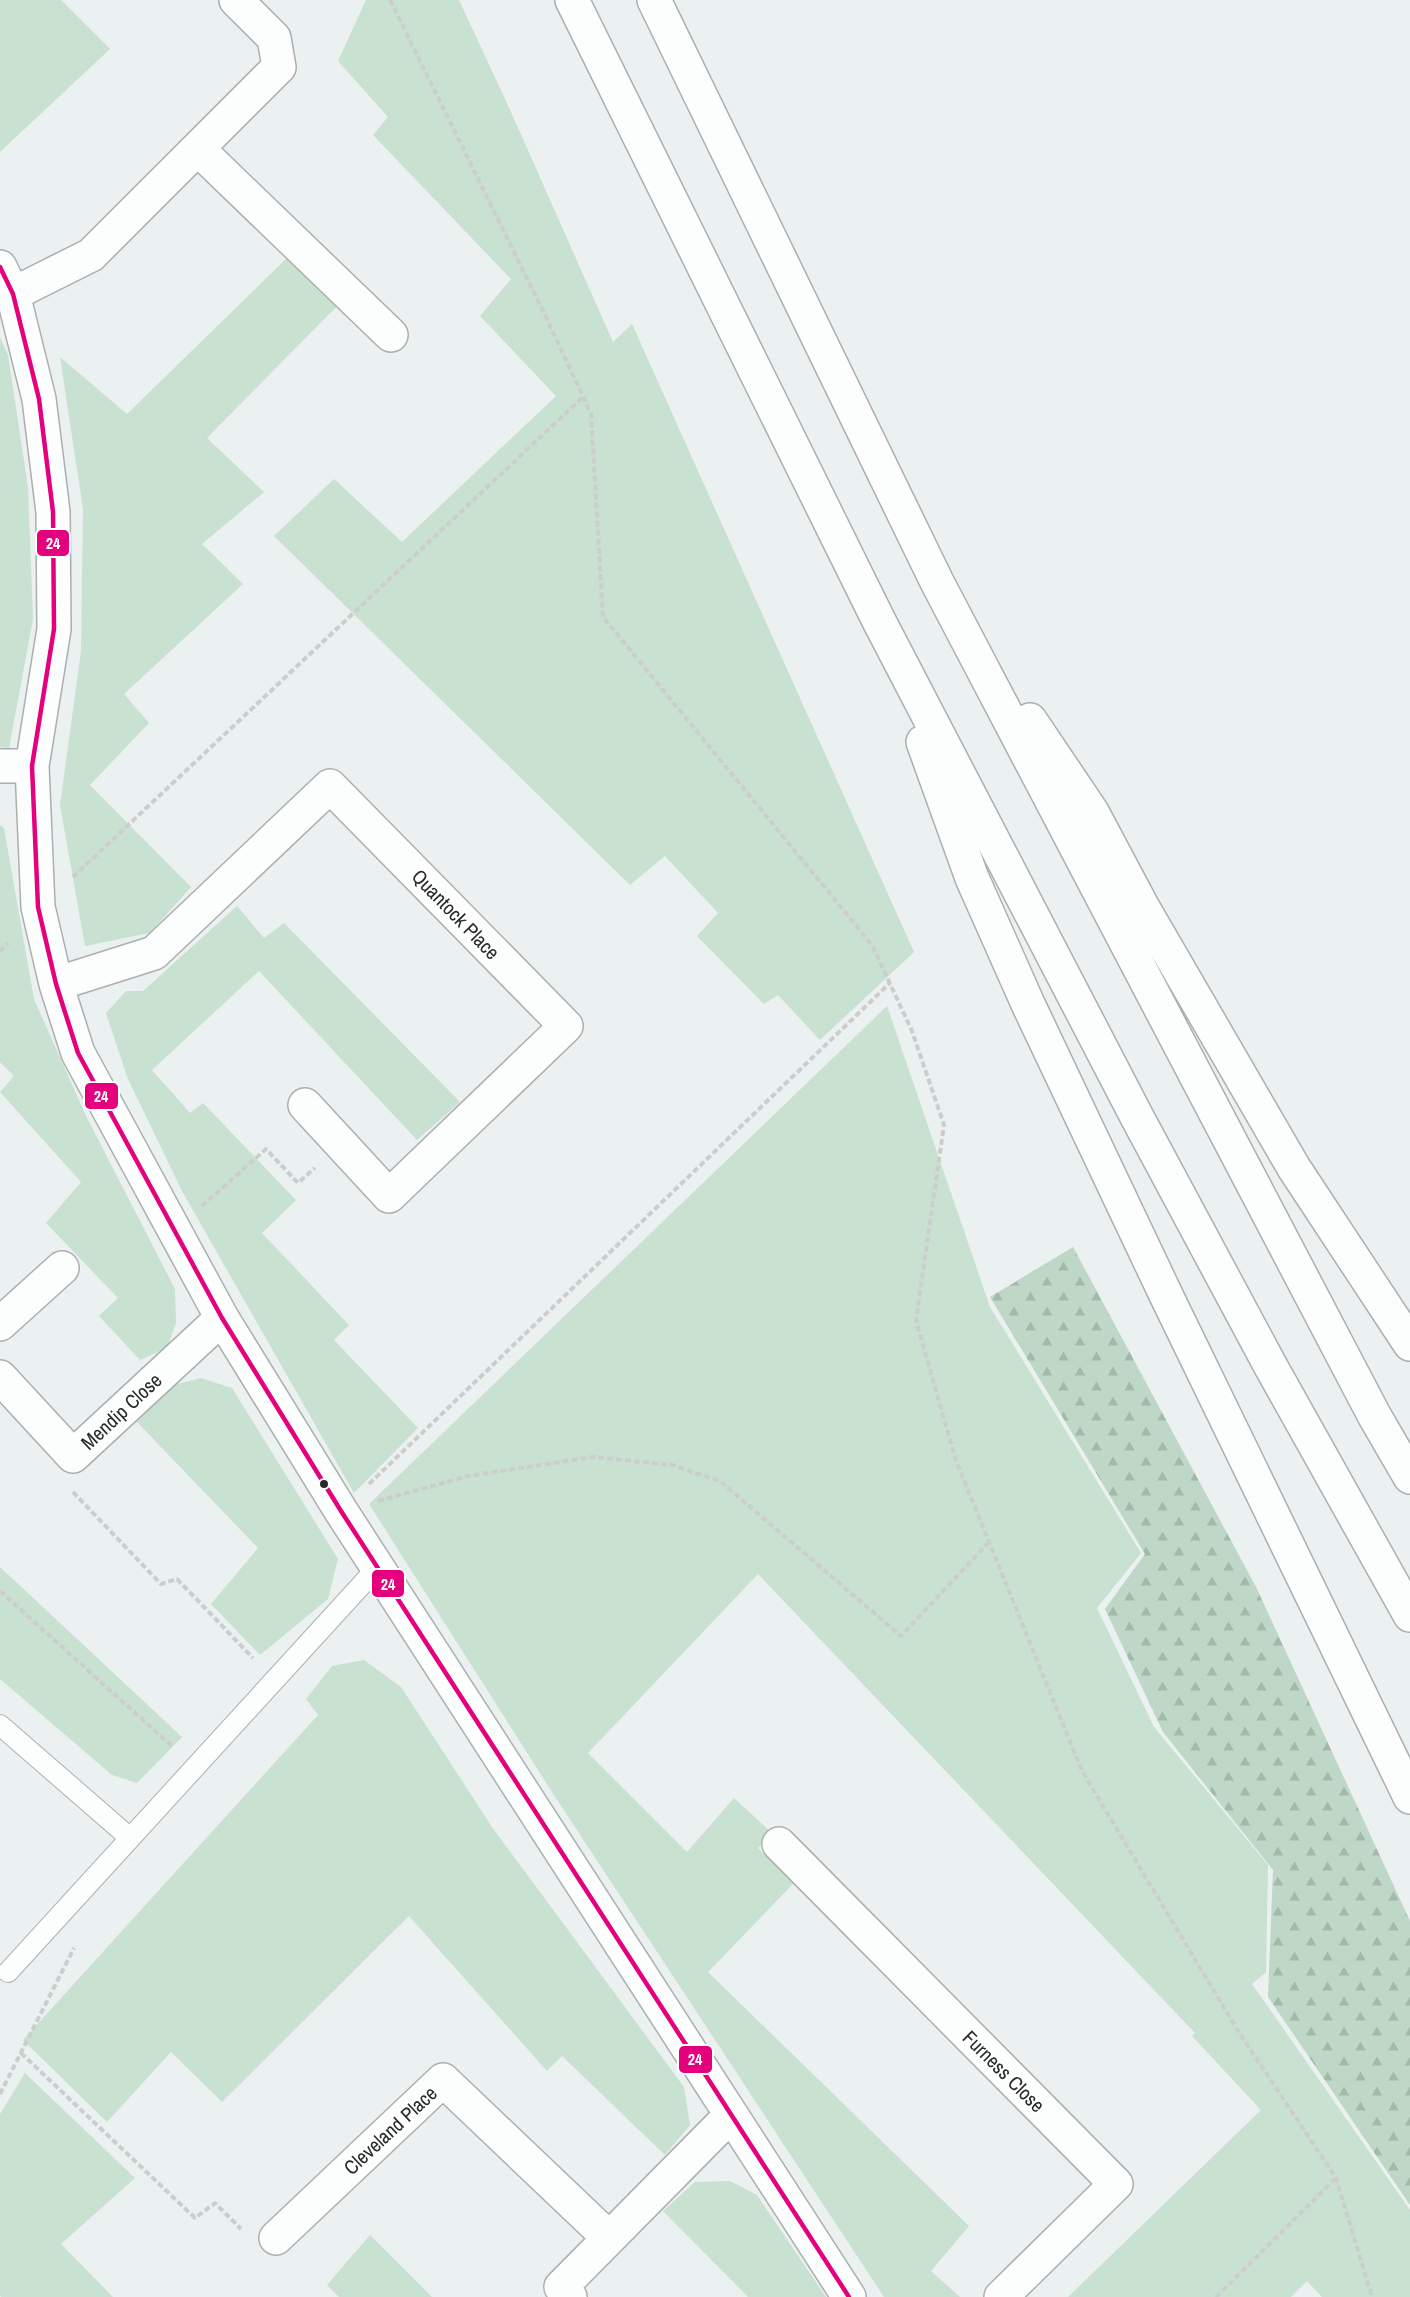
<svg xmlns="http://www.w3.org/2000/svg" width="1410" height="2297" viewBox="0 0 1410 2297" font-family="'Archivo Narrow',sans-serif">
	<defs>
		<pattern id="forest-firs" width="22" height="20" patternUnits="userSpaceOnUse" patternTransform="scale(1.5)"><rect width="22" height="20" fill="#bed7c6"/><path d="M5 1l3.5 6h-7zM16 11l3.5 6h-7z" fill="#a3b9aa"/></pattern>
	</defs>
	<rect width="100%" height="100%" fill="#ebf0f0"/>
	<path fill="#c8e1d1" d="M 0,0 L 61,0 L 110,49 L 0,152 Z
		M 366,0 L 459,0 L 511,112 L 613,342 L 632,324 L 914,952 L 820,1040 L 778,995 L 764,1004 L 697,936 L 718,913 L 665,856 L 630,885 L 274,536 L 334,479 L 402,542 L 556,396 L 480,316 L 511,279 L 373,135 L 388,117 L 338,61 Z
		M 286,259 L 338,305 L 207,438 L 264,492 L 202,544 L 243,584 L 124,694 L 149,723 L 90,785 L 191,887 L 150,933 L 85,946 L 60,805 L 81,651 L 83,509 L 60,357 L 127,414 Z
		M 0,337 L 8,355 L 28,487 L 33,619 L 9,748 L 0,747 Z
		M 0,825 L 4,828 L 34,999 L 86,1116 L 175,1289 L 176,1323 L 167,1348 L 140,1360 L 99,1316 L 118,1298 L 46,1223 L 81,1182 L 0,1092 L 14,1076 L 0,1062 Z
		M 237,906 L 264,938 L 284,923 L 460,1102 L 417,1140 L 259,971 L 152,1070 L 190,1113 L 203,1103 L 296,1200 L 262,1233 L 349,1325 L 334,1340 L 418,1428 L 354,1493 L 182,1191 L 128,1079 L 106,1013 L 126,991 L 143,991 Z
		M 887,1006 L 990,1307 L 1141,1553 L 1097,1608 L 1154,1727 L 1268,1865 L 1266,1972 L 1252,1984 L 1410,2210 L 1410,2297 L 1322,2297 L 1307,2281 L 1291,2297 L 1068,2297 L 1261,2110 L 1192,2036 L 1195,2033 L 758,1574 L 588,1753 L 687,1852 L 734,1798 L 773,1834 L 758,1848 L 793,1884 L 708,1972 L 969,2226 L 931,2271 L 960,2297 L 884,2297 L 550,1789 L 369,1504 Z
		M 201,1378 L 232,1388 L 338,1559 L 328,1599 L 260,1655 L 211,1604 L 258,1548 L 136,1421 L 169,1386 Z
		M 0,1567 L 182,1737 L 137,1783 L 112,1775 L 0,1679 Z
		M 364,1660 L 401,1687 L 492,1827 L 684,2087 L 690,2125 L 665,2155 L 562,2056 L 547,2071 L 409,1916 L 222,2102 L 171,2052 L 107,2122 L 23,2040 L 318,1715 L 306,1699 L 332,1666 Z
		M 25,2073 L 135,2178 L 61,2244 L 113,2297 L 1,2297 L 0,2294 L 0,2114 Z
		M 730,2181 L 757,2195 L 826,2297 L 748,2297 L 663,2211 L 695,2182 Z
		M 370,2235 L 432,2297 L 339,2297 L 327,2285 Z"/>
	<path fill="url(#forest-firs)" d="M 1073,1247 L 1256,1587 L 1410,1921 L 1410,2205 L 1268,1997 L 1273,1870 L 1163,1732 L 1105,1609 L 1145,1554 L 990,1297 Z"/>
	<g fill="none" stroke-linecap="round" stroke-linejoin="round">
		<defs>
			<path id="service" d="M 0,1725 L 130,1838
				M 8,1972 L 377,1568"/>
			<path id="minor" d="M 198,149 L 391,335
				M 0,267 L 13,294 L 39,399 L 53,512 L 54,629 L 32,766 L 38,907 L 56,984 L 78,1053 L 222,1318 L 341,1511 L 849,2297
				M 13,294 L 91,255 L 279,67 L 274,38 L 236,0
				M 0,766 L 32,766
				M 56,984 L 154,953 L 330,786 L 566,1026 L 389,1196 L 305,1105
				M 0,1324 L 62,1268
				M 0,1377 L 73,1456 L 222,1318
				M 779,1844 L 1116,2184 L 1001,2297
				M 276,2238 L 443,2080 L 609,2238
				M 570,2297 L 561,2287 L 731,2115"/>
			<path id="trunk" d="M 572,0 L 878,619 L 1137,1117 L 1270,1365 L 1410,1615
				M 654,0 L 937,582 L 1374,1415 L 1410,1477
				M 1030,720 L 1092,812 L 1142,906 L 1294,1168 L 1410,1344
				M 923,742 L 972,878 L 1028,1004 L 1166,1295 L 1410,1797"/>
		</defs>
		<use href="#service" stroke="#acafaf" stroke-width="22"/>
		<use href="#minor" stroke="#acafaf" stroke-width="36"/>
		<use href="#trunk" stroke="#acafaf" stroke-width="36"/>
		<path stroke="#cccece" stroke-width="4" stroke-dasharray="6 3" stroke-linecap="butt" d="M 390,0 L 545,315 L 591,414 L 603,617 L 872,945 L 912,1031 L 944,1125 L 916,1320 L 955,1458 L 1082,1771 L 1238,2031 L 1336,2178 L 1372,2297
			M 73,877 L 583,397
			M 0,951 L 8,943
			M 202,1206 L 266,1149 L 298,1183 L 315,1168
			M 369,1484 L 890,983
			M 73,1492 L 161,1584 L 177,1579 L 253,1658
			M 378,1501 L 468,1476 L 593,1457 L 672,1465 L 720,1481 L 901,1636 L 989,1542
			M 0,1591 L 173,1747
			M 21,2053 L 195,2218 L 215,2203 L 241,2229
			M 0,2094 L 74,1948
			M 1216,2297 L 1336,2178"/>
		<use href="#service" stroke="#fcfdfd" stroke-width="20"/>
		<use href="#minor" stroke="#fcfdfd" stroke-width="33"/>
		<use href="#trunk" stroke="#fcfdfd" stroke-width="33"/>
		<defs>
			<path id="bus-1" d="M 0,267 L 13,294 L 39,399 L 53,512 L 54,629 L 32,766 L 38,907 L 56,984 L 78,1053 L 222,1318 L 341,1511 L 849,2297"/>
		</defs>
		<use href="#bus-1" stroke="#fff" stroke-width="9"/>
		<use href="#bus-1" stroke="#e5007d" stroke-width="4.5"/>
	</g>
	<circle fill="#262a2a" stroke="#fff" stroke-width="2" cx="324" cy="1484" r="5"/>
	<g text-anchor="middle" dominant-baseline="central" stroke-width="6" stroke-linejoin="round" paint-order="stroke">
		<g font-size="20" fill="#262a2a" stroke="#fff">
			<text transform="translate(456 914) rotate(46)">Quantock Place</text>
			<text transform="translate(121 1411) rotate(-43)">Mendip Close</text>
			<text transform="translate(1004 2071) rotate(45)">Furness Close</text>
			<text transform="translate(390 2130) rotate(-43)">Cleveland Place</text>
		</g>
	</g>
	<g stroke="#fff" stroke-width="2">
		<rect x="36" y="529" width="34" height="28" rx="6" fill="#e5007d"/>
		<rect x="84" y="1082" width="35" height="28" rx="6" fill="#e5007d"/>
		<rect x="371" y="1569" width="34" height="29" rx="6" fill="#e5007d"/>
		<rect x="678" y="2045" width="35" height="29" rx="6" fill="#e5007d"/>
	</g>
	<g font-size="16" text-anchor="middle" font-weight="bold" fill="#fff">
		<text x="53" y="549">24</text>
		<text x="101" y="1102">24</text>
		<text x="388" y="1590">24</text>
		<text x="695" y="2065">24</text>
	</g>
</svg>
